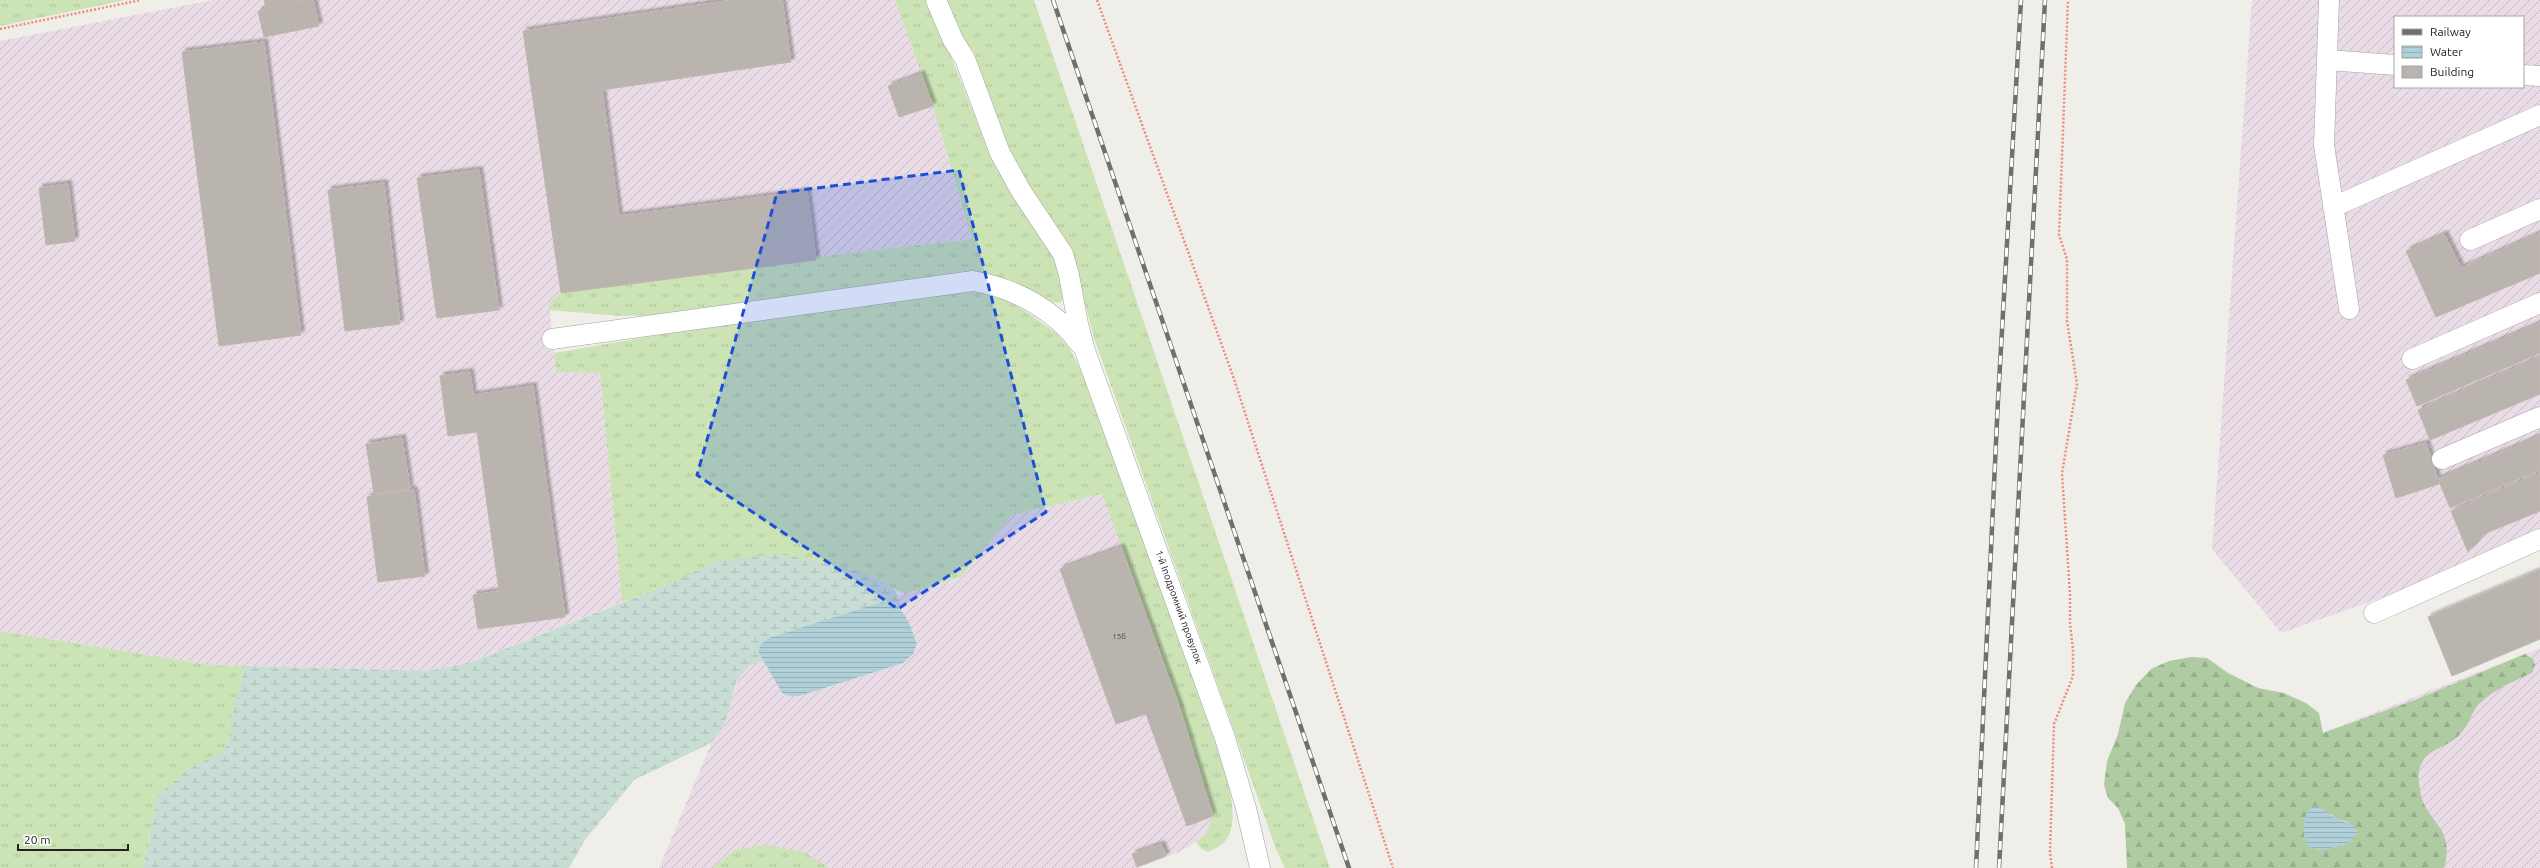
<svg xmlns="http://www.w3.org/2000/svg" width="2540" height="868" viewBox="0 0 2540 868" font-family="Ubuntu,sans-serif">
	<defs>
		<pattern id="industrial-furrows" width="10" height="10" patternUnits="userSpaceOnUse"><rect width="10" height="10" fill="#e9dce6"/><path d="M-1 1l2-2M0 10L10 0M9 11l2-2" fill="none" stroke="#c8bcc5"/></pattern>
		<pattern id="grass-tufts" width="24" height="20" patternUnits="userSpaceOnUse"><rect width="24" height="20" fill="#cce4b5"/><path d="M3 7l-1-3M5 7V3M7 7l1-3M15 17l-1-3M17 17v-4M19 17l1-3" fill="none" stroke="#afc39b"/></pattern>
		<pattern id="forest-firs" width="22" height="20" patternUnits="userSpaceOnUse"><rect width="22" height="20" fill="#aecba2"/><path d="M5 1l3.5 6h-7zM16 11l3.5 6h-7z" fill="#95ae8b"/></pattern>
		<pattern id="wetland-marsh" width="20" height="14" patternUnits="userSpaceOnUse"><rect width="20" height="14" fill="#c8ddd3"/><path d="M1 5h8M5 5V1M11 12h8M15 12V8" fill="none" stroke="#acbdb5"/></pattern>
		<pattern id="water-rules" width="6" height="5" patternUnits="userSpaceOnUse"><rect width="6" height="5" fill="#afcfd9"/><path d="M0 2.5h6" fill="none" stroke="#96b1ba"/></pattern>
		<filter id="shadow"><feDropShadow dx="3.5" dy="-3.5" stdDeviation="1" flood-color="#0004"/></filter>
	</defs>
	<rect width="100%" height="100%" fill="#f0eee9"/>
	<path fill="url(#industrial-furrows)" fill-rule="evenodd" d="M 213,0 L 895,0 L 933,106 L 972,239 L 816,257 L 816,260 L 549,302 L 556,372 L 600,373 L 622,602 L 472,662 L 429,671 L 210,665 L 0,631 L 0,41 Z
		M 2252,0 L 2540,0 L 2540,542 L 2281,633 L 2212,549 ZM 2395,17 L 2523,17 L 2523,87 L 2395,87 Z
		M 1102,494 L 1178,703 L 1213,816 L 1206,833 L 1196,842 L 1179,852 L 1137,868 L 659,868 L 759,630 L 905,594 L 961,577 L 1012,515 Z
		M 2540,648 L 2540,868 L 2218,868 L 2322,733 Z"/>
	<path fill="url(#grass-tufts)" d="M 0,0 L 126,0 L 0,26 Z
		M 895,0 L 929,0 L 989,153 L 1052,248 L 1060,272 L 1064,298 L 1059,303 C 1042,301 1030,288 1015,282 C 1000,276 985,274 969,272 L 657,315 L 620,316 L 549,310 L 549,303 L 561,293 L 816,260 L 816,257 L 972,239 L 933,106 Z
		M 943,0 L 1034,0 L 1330,868 L 1285,868 L 1276,849 L 1094,338 L 1073,257 L 1066,240 L 1015,165 L 973,50 L 960,38 Z
		M 972,289 L 993,293 L 1018,306 L 1056,333 L 1069,348 L 1083,373 L 1214,738 C 1222,766 1239,803 1230,832 C 1227,843 1217,848 1208,852 L 1201,849 L 1196,842 L 1206,833 L 1213,816 L 1178,703 L 1102,494 L 1012,515 L 961,577 L 905,594 L 870,577 L 664,586 L 622,602 L 600,373 L 556,372 L 554,353 L 721,324 Z
		M 0,631 L 210,665 L 245,666 L 231,720 L 231,736 L 222,752 L 191,767 L 158,795 L 143,868 L 0,868 Z
		M 765,845 L 804,852 L 829,868 L 713,868 L 735,850 Z"/>
	<path fill="url(#forest-firs)" fill-rule="evenodd" d="M 2525,654 L 2533,659 L 2535,665 L 2532,673 C 2517,679 2484,695 2476,708 C 2468,720 2468,728 2456,738 C 2447,746 2432,749 2425,758 C 2417,767 2418,779 2420,790 C 2425,824 2456,825 2444,868 L 2127,868 L 2125,824 L 2118,808 L 2108,798 L 2104,785 L 2107,761 L 2118,734 L 2125,703 L 2136,685 L 2151,669 L 2169,661 L 2191,657 L 2207,658 L 2228,673 L 2258,688 L 2284,693 L 2306,703 L 2319,713 L 2323,733 L 2415,700 ZM 2331,814 L 2337,819 L 2349,822 L 2345,845 L 2320,850 L 2304,838 L 2305,817 Z"/>
	<path fill="url(#wetland-marsh)" d="M 776,554 C 800,557 877,571 893,588 C 898,593 900,605 903,611 L 894,603 L 882,602 L 769,638 L 761,644 L 758,651 L 764,661 L 749,665 L 736,682 L 725,722 L 711,743 L 634,780 L 585,840 L 569,868 L 143,868 L 158,795 L 191,767 L 222,752 L 231,736 L 231,720 L 245,666 L 429,671 L 472,662 L 664,586 L 717,561 Z"/>
	<path fill="url(#water-rules)" d="M 882,602 C 906,604 909,624 917,644 L 913,654 L 903,663 L 799,696 L 790,696 L 782,693 L 758,651 L 761,644 L 769,638 Z
		M 2314,806 C 2324,808 2329,815 2337,819 C 2344,822 2350,823 2356,827 L 2358,834 L 2345,845 L 2320,850 L 2310,847 C 2300,837 2304,821 2308,810 Z"/>
	<path fill="#bab4af" stroke="#c1b6ad" filter="url(#shadow)" d="M 264,0 L 309,0 L 266,9 Z
		M 313,0 L 319,26 L 264,37 L 258,11 Z
		M 733,0 L 782,0 L 791,62 L 602,90 L 619,216 L 807,191 L 816,260 L 561,293 L 523,31 Z
		M 264,42 L 301,335 L 219,346 L 182,52 Z
		M 921,74 L 933,106 L 899,117 L 888,86 Z
		M 479,170 L 499,310 L 437,318 L 417,178 Z
		M 384,183 L 400,324 L 345,331 L 328,190 Z
		M 68,184 L 75,241 L 46,245 L 39,188 Z
		M 2540,233 L 2540,273 L 2436,317 L 2406,251 L 2444,234 L 2461,268 Z
		M 2540,323 L 2540,353 L 2417,406 L 2406,380 Z
		M 2540,357 L 2540,394 L 2430,440 L 2418,410 Z
		M 470,372 L 473,395 L 533,386 L 565,617 L 478,629 L 473,595 L 499,591 L 477,432 L 448,436 L 440,376 Z
		M 2540,436 L 2540,470 L 2450,508 L 2438,479 Z
		M 402,438 L 410,489 L 374,494 L 366,444 Z
		M 2426,443 L 2439,484 L 2396,498 L 2383,455 Z
		M 2540,473 L 2540,511 L 2484,534 L 2468,552 L 2451,511 Z
		M 414,490 L 425,576 L 378,582 L 367,497 Z
		M 1121,547 L 1178,703 L 1213,816 L 1187,826 L 1146,714 L 1116,724 L 1060,569 Z
		M 2540,570 L 2540,639 L 2452,676 L 2428,617 Z
		M 1161,844 L 1166,856 L 1137,867 L 1132,854 Z"/>
	<g fill="none" stroke-linecap="round" stroke-linejoin="round">
		<defs>
			<path id="service" d="M 936,0 L 953,40 L 965,59 L 1000,153 L 1021,191 L 1063,254 L 1069,275 L 1078,324 L 1085,351 L 1225,738 L 1246,808 L 1260,868
				M 2329,0 L 2324,145 L 2349,309
				M 2328,60 L 2395,65
				M 2523,75 L 2540,76
				M 2333,207 L 2540,115
				M 2470,240 L 2540,209
				M 552,339 L 973,281 C 1015,288 1055,310 1080,344
				M 2412,359 L 2540,303
				M 2442,459 L 2540,417
				M 2374,613 L 2540,539"/>
		</defs>
		<use href="#service" stroke="#a2a2a2" stroke-width="21"/>
		<path stroke="#eb8c7f" stroke-width="2.5" stroke-dasharray="2 2" stroke-linecap="butt" d="M 1097,0 L 1233,376 L 1393,868
			M 0,29 L 141,0
			M 2052,868 L 2050,852 L 2054,724 L 2073,676 L 2073,650 L 2070,623 L 2070,594 L 2062,473 L 2077,384 L 2067,321 L 2067,259 L 2059,235 L 2068,0"/>
		<use href="#service" stroke="#fff" stroke-width="20"/>
		<defs>
			<path id="rail" d="M 1053,0 L 1349,868
				M 1976,868 L 1998,400 L 2021,0
				M 1999,868 L 2045,0"/>
		</defs>
		<use href="#rail" stroke="#6f6f6f" stroke-width="4.5"/>
		<use href="#rail" stroke="#fff" stroke-width="3" stroke-dasharray="9" stroke-linecap="butt"/>
	</g>
	<path fill="#1d4ed8" fill-opacity="0.2" stroke="#1d4ed8" stroke-width="3" stroke-dasharray="8 5" stroke-linejoin="round" d="M 959,170 L 1046,512 L 898,609 L 697,475 L 777,193 Z"/>
	<g text-anchor="middle" dominant-baseline="central" stroke-width="3" stroke-linejoin="round" paint-order="stroke">
		<g font-size="8" fill="#474644">
			<text x="1119" y="636">15б</text>
		</g>
		<g font-size="10" fill="#212121" stroke="#fff">
			<text transform="translate(1179 607) rotate(70)">1-й Іподромний провулок</text>
		</g>
	</g>
	<rect x="2394" y="16" width="130" height="72" fill="#ffffff" stroke="#a6a6a6"/>
	<rect x="2402" y="29" width="20" height="6" fill="#6f6f6f" stroke="#a6a6a6"/>
	<text x="2430" y="36" font-size="12" fill="#212121">Railway</text>
	<rect x="2402" y="46" width="20" height="12" fill="url(#water-rules)" stroke="#a6a6a6"/>
	<text x="2430" y="56" font-size="12" fill="#212121">Water</text>
	<rect x="2402" y="66" width="20" height="12" fill="#bab4af" stroke="#a6a6a6"/>
	<text x="2430" y="76" font-size="12" fill="#212121">Building</text>
	<path d="M18 844v6h110v-6" fill="none" stroke="#212121" stroke-width="2"/>
	<text x="24" y="844" font-size="12" fill="#212121" stroke="#ffffff" stroke-width="3" paint-order="stroke">20 m</text>
</svg>
